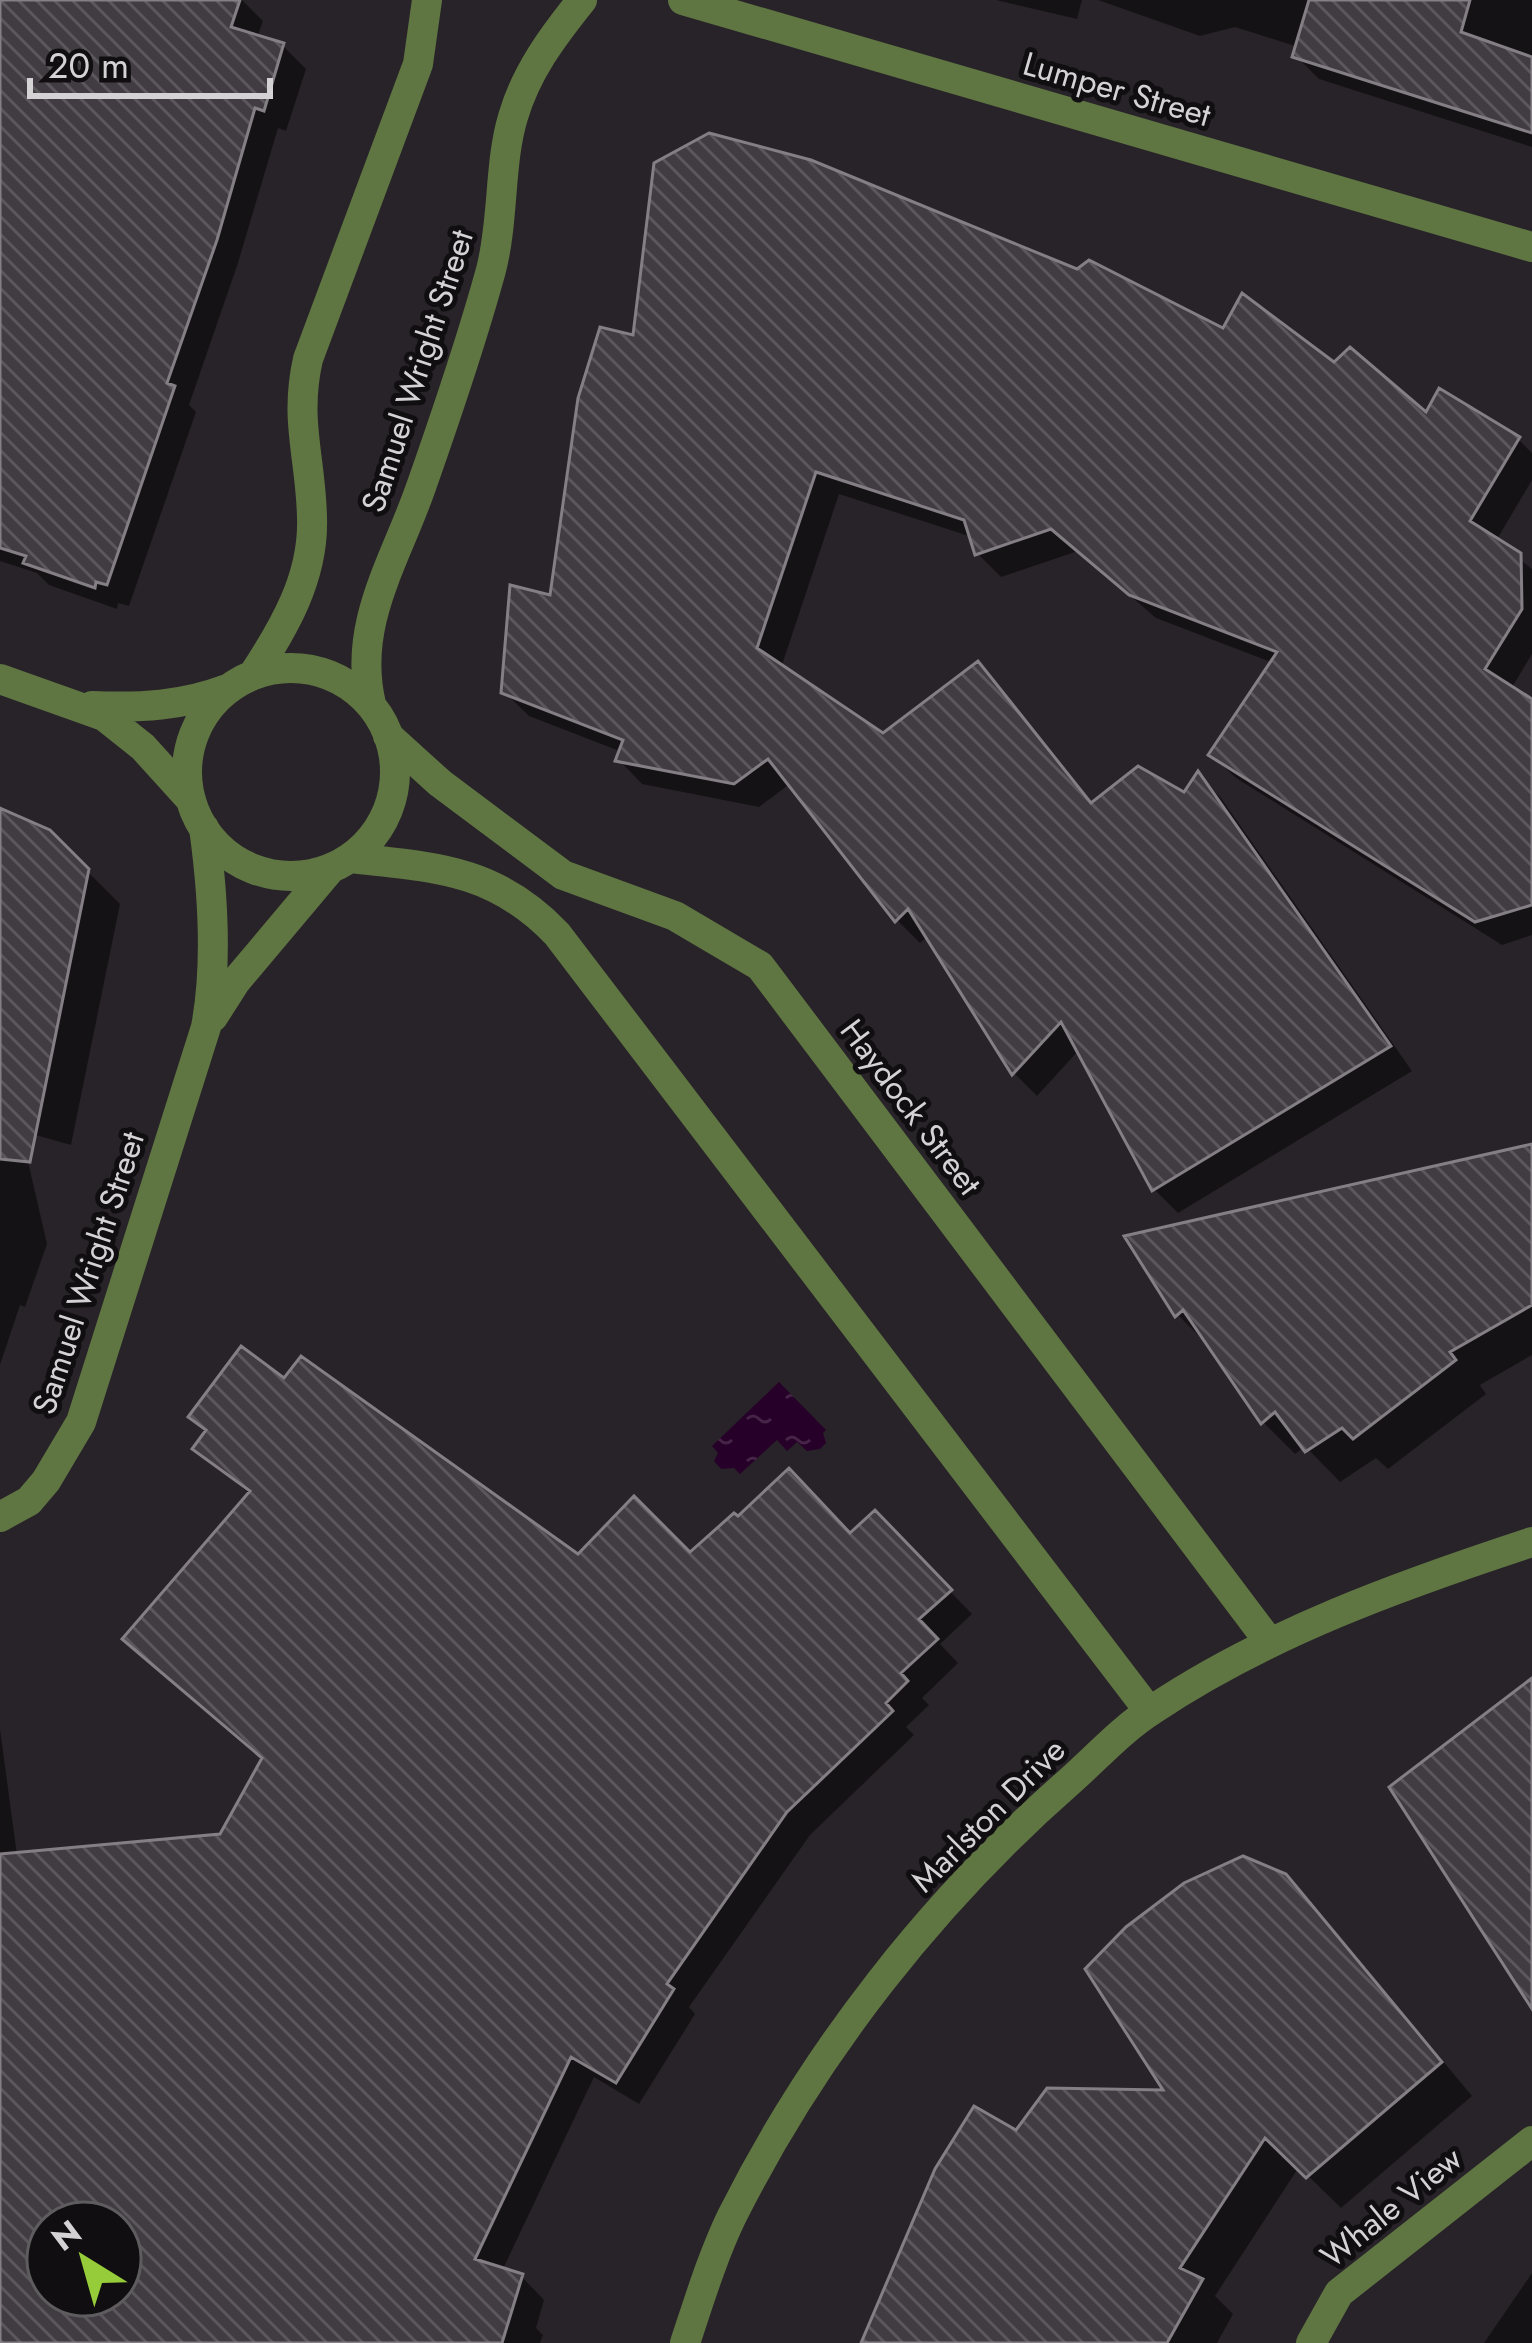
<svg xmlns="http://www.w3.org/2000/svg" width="1532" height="2343" viewBox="0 0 1532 2343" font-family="Jost,sans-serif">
	<defs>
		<pattern id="water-ripples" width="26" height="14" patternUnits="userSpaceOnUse" patternTransform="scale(3)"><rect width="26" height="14" fill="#260029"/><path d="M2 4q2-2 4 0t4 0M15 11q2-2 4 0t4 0" fill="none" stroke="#452447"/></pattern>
		<pattern id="building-back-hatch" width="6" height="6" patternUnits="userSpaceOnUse" patternTransform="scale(3)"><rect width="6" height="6" fill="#413c41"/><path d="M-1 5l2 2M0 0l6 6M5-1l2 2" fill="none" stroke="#5c575c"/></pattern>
	</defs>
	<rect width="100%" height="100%" fill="#282328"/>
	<path fill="url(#water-ripples)" d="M 779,1382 L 826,1430 L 823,1433 L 826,1443 L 820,1449 L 807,1451 L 797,1442 L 787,1451 L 777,1440 L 740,1474 L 734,1468 L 721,1469 L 714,1461 L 718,1453 L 712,1446 Z"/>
	<path fill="#0007" fill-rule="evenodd" d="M 0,0 L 242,0 L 263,21 L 257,38 L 283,46 L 306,69 L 286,131 L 278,128 L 238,263 L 189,405 L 196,412 L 129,606 L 118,603 L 117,609 L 49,585 L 37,573 L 0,561 Z
		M 996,0 L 1082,0 L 1077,19 Z
		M 1098,0 L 1532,0 L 1532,147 L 1319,79 L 1296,56 L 1298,47 L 1235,27 L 1200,36 Z
		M 1224,332 L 1334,366 L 1427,417 L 1518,439 L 1532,453 L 1532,480 L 1496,541 L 1532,569 L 1532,654 L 1511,689 L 1532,703 L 1532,935 L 1502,945 L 1236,778 L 1212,755 L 1273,663 L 1156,618 L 1078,551 L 1001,577 L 977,553 L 972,537 L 839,494 L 781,668 L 883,736 L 977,665 L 1094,804 L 1185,796 L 1198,775 L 1221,798 L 1412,1071 L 1178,1213 L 1154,1189 L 1079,1050 L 1037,1096 L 1014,1073 L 928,936 L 920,943 L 897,920 L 791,783 L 759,807 L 642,784 L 619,760 L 622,752 L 529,716 L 504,692 L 553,599 L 636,339 Z
		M 0,811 L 48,832 L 120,904 L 71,1145 L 21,1131 L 47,1244 L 25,1307 L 20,1305 L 0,1365 Z
		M 1532,1147 L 1532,1355 L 1480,1385 L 1486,1394 L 1388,1469 L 1376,1458 L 1340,1482 L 1305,1446 L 1295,1454 L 1263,1422 L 1210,1347 L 1178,1315 L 1128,1238 Z
		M 285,1382 L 578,1558 L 690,1556 L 851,1537 L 875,1514 L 972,1614 L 940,1644 L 958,1663 L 922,1698 L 929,1705 L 906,1727 L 914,1735 L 810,1835 L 689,2007 L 695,2014 L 639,2104 L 594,2077 L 502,2271 L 522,2277 L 544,2300 L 536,2328 L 543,2335 L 540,2343 L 0,2343 L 0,1729 L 17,1855 L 222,1837 L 265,1760 L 126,1639 L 251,1495 L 196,1449 L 208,1433 L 192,1417 ZM 48,2223 L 120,2223 L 120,2295 L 48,2295 Z
		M 1285,1877 L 1318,1911 L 1472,2096 L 1341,2208 L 1299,2167 L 1215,2296 L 1233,2314 L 1217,2343 L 865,2343 L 1017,2134 L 1169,2093 Z
		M 1532,2273 L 1532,2343 L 1484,2343 Z"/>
	<path fill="url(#building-back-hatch)" stroke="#847e85" stroke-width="3" fill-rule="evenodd" d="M 0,0 L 240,0 L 231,27 L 284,43 L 264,111 L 255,108 L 217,240 L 167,383 L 175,386 L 107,585 L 96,582 L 95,588 L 23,563 L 26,556 L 0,548 Z
		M 1309,0 L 1470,0 L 1461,32 L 1532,57 L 1532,133 L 1292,57 Z
		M 709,133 L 811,160 L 1077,269 L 1089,260 L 1223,328 L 1242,293 L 1334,362 L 1350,347 L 1426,412 L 1439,388 L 1520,437 L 1470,521 L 1521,553 L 1522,609 L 1485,669 L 1532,699 L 1532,905 L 1475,922 L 1208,755 L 1277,652 L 1129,595 L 1051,529 L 975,555 L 964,520 L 816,472 L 757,648 L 883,733 L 978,661 L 1091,803 L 1138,766 L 1184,792 L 1198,771 L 1391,1046 L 1152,1191 L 1061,1022 L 1012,1075 L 908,909 L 895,922 L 768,759 L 734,784 L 615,761 L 623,740 L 501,693 L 510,585 L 550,595 L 578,398 L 600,327 L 633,335 L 654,163 Z
		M 0,808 L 50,830 L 89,869 L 30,1162 L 0,1159 Z
		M 1532,1144 L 1532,1305 L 1450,1352 L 1456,1360 L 1353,1439 L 1342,1428 L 1305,1452 L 1275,1412 L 1261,1424 L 1183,1310 L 1175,1317 L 1124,1236 Z
		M 241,1346 L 284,1378 L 301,1356 L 578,1554 L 634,1496 L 690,1552 L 734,1513 L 738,1516 L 789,1468 L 850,1533 L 875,1510 L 952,1590 L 919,1619 L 938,1639 L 901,1673 L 908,1681 L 886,1703 L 893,1711 L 787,1812 L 667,1984 L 674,1989 L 616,2083 L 571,2057 L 475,2259 L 523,2274 L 502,2343 L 0,2343 L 0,1854 L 220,1834 L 262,1758 L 122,1639 L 250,1491 L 192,1449 L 206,1430 L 188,1417 ZM 48,2223 L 120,2223 L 120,2295 L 48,2295 Z
		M 1532,1678 L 1532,2009 L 1389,1787 Z
		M 1243,1856 L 1286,1874 L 1442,2062 L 1306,2178 L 1265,2138 L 1180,2268 L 1203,2279 L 1167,2343 L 861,2343 L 935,2169 L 974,2106 L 1016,2130 L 1047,2088 L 1163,2090 L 1085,1969 L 1126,1927 L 1184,1883 Z"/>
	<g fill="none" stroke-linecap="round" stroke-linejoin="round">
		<path stroke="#5f7542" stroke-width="30" d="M 683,0 L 1532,247
			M187 772a104 104 0 1 1 208 0a104 104 0 1 1-208 0Z
			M 253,675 C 284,628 314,577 312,518 C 311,458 294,421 308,359 L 418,64 L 427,0
			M 0,679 L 104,716 L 143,747 L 191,800
			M 371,704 C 352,624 395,562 421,487 C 446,416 471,343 491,270 C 504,220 499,163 513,117 C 526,72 553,36 582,0
			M 92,706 C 140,708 182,706 227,689
			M 388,736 L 440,783 L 563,875 L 675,916 L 760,966 L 1270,1643
			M 350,858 C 435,867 495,869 557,934 L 1149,1711
			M 213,1017 L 236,981 L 331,868
			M 0,1517 L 29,1501 L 46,1481 L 81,1422 L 206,1027 C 218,963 213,893 204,828
			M 685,2343 C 699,2301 713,2255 732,2216 C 814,2052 932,1902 1070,1781 C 1096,1758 1122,1729 1152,1710 C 1267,1633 1401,1585 1532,1542
			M 1311,2343 L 1339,2293 L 1532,2141"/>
	</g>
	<g text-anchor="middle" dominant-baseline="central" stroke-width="10" stroke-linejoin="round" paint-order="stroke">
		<g font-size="33" fill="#d5d2d6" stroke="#100e10">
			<text transform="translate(1117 89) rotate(16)">Lumper Street</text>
			<text transform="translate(417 371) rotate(-72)">Samuel Wright Street</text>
			<text transform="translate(911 1107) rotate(53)">Haydock Street</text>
			<text transform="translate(88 1273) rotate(-72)">Samuel Wright Street</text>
			<text transform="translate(988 1815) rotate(-45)">Marlston Drive</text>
			<text transform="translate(1391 2207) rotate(-39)">Whale View</text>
		</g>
	</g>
	<g transform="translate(84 2259) rotate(323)"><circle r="57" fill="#100e10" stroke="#5f5c5f" stroke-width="3"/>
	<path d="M0-9L21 45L0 30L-21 45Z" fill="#96cc39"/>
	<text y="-18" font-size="33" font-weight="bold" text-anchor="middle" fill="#d5d2d6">N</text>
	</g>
	<path d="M30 78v18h240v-18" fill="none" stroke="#d5d2d6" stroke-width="6"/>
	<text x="48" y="78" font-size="36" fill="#d5d2d6" stroke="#100e10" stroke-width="9" paint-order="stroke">20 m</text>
</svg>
